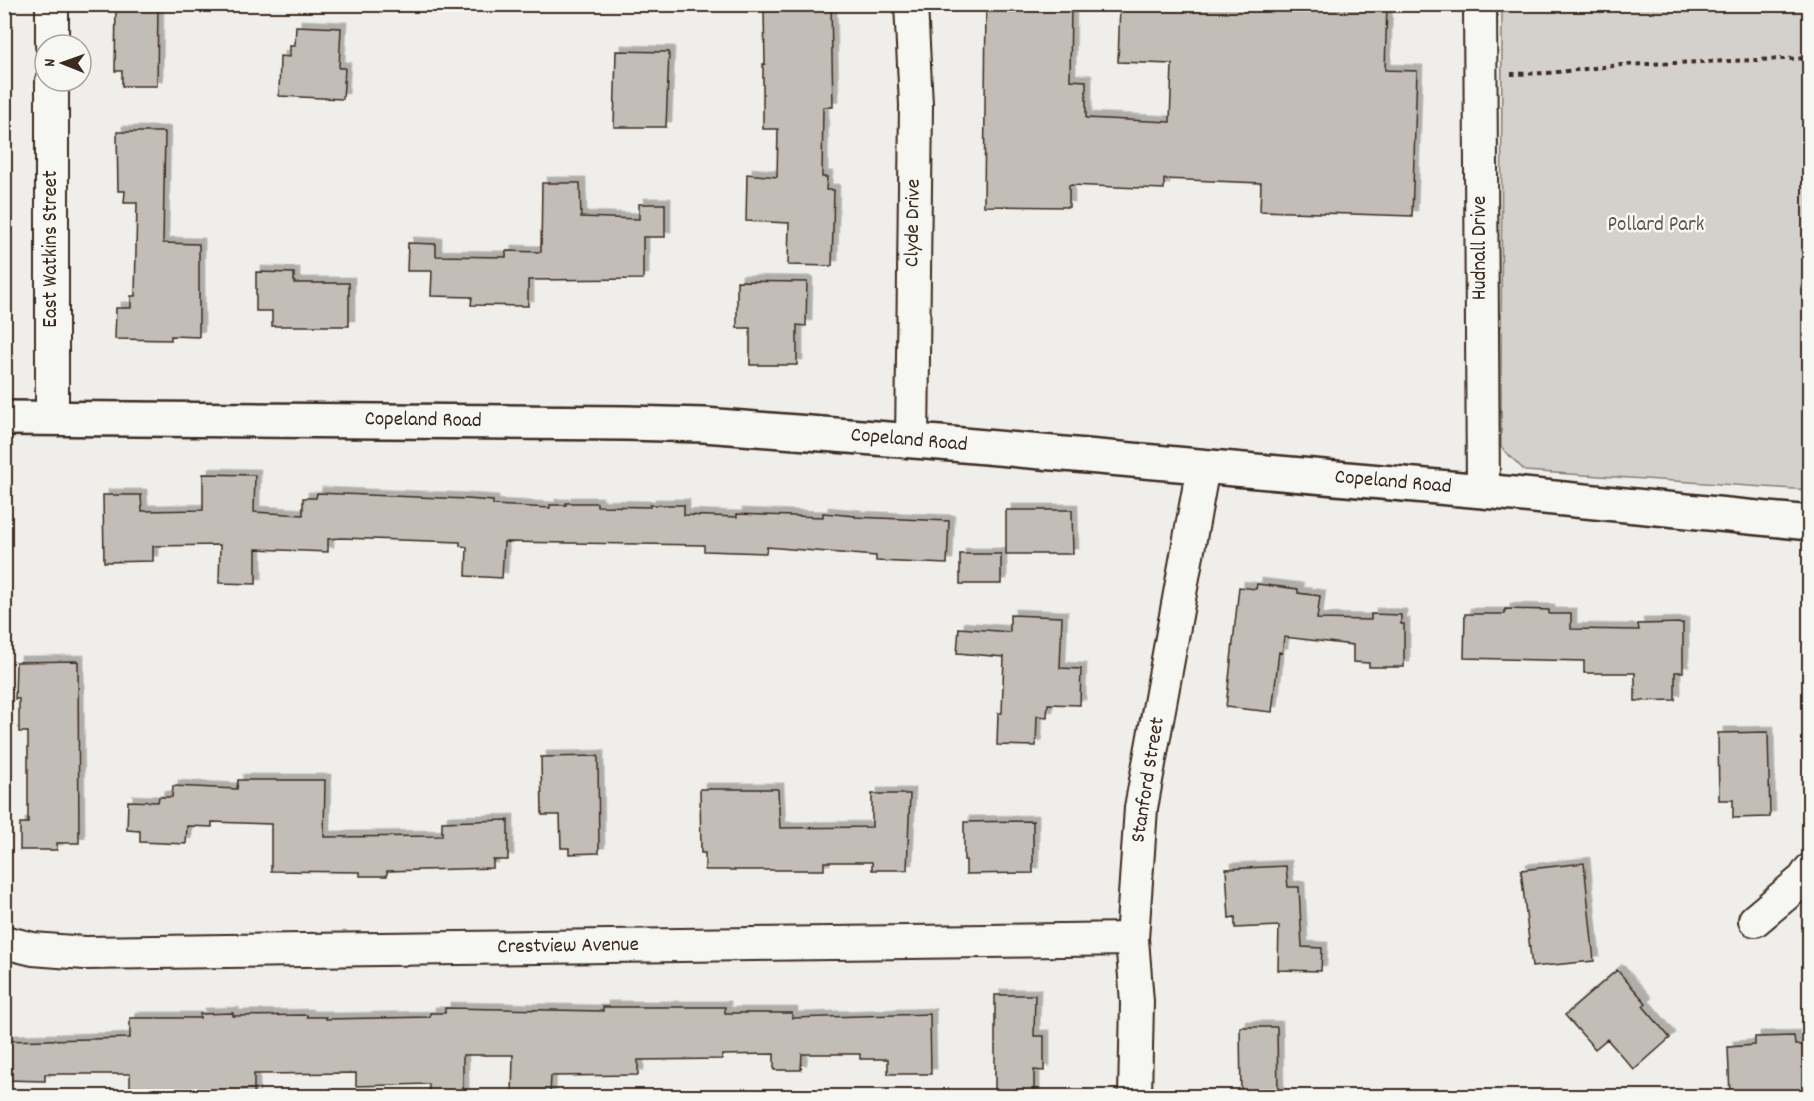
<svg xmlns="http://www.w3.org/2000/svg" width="1814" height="1101" viewBox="0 0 1814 1101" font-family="Dekko,sans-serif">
	<defs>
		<filter id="shadow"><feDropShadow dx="5.5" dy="-5.5" stdDeviation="0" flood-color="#0004"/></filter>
	</defs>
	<rect width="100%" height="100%" fill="#efeeea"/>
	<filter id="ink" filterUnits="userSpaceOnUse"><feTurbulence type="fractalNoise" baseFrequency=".0167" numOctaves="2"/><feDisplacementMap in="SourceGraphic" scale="12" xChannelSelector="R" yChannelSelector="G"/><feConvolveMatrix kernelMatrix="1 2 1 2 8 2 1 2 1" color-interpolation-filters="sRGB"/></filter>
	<g filter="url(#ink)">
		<path fill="#d4d1cc" stroke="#887e75" stroke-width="1.5" d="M 1502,5 L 1809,5 L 1809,490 L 1525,471 L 1501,447 Z"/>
		<path fill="#c2bdb7" stroke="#3b2a1e" stroke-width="1.5" filter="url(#shadow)" d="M 116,4 L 158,5 L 157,86 L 122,86 L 122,71 L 115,71 Z
			M 786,4 L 831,4 L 833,107 L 823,107 L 822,177 L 827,177 L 826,190 L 834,190 L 832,266 L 788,265 L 789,223 L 746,221 L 747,174 L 777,177 L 778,129 L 763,129 L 763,64 L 765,64 L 764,11 L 786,10 Z
			M 986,4 L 1071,4 L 1070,80 L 1086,81 L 1086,118 L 1170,122 L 1172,64 L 1118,62 L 1120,4 L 1387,4 L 1385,70 L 1417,71 L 1412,216 L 1260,211 L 1261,183 L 1164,179 L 1164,189 L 1069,185 L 1069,207 L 984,206 Z
			M 296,26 L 341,28 L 339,68 L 345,68 L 343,99 L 279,96 L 280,56 L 290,57 L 290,46 L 295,46 Z
			M 616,51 L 669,52 L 666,127 L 614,127 Z
			M 117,132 L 165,132 L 163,243 L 199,244 L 199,337 L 171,336 L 171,340 L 115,339 L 116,308 L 131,308 L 131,296 L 135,296 L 137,203 L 124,203 L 125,191 L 118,191 Z
			M 542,183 L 580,183 L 581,217 L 639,219 L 639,204 L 665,204 L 665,237 L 643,237 L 643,279 L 528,280 L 528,306 L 471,305 L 472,297 L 431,296 L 432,271 L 407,271 L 408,243 L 436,244 L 436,256 L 506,257 L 506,251 L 541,252 Z
			M 256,272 L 294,273 L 294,283 L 349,283 L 349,326 L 272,326 L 272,311 L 256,311 Z
			M 737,281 L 807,282 L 806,326 L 797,325 L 797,365 L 750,365 L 750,328 L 737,328 Z
			M 203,474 L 255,475 L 254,512 L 303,515 L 303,498 L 316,498 L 317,493 L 467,499 L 493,501 L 493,505 L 550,508 L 550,505 L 566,505 L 566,503 L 597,503 L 597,506 L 650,507 L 650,505 L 684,505 L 684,515 L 737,517 L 737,514 L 823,517 L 823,513 L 855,516 L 855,517 L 949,521 L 947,564 L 876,561 L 876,556 L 767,547 L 766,553 L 704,551 L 704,545 L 504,542 L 502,578 L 466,576 L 467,547 L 460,546 L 460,542 L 341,538 L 328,539 L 328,552 L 256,549 L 256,584 L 219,583 L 220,545 L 153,546 L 153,561 L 104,562 L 103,495 L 141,495 L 142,511 L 203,510 Z
			M 1006,510 L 1072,510 L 1073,554 L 1006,554 Z
			M 960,554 L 1001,554 L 1001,584 L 960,584 Z
			M 1257,584 L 1298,589 L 1298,593 L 1320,596 L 1317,619 L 1371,620 L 1371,614 L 1401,615 L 1401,624 L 1404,624 L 1404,667 L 1369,667 L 1369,663 L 1353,662 L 1353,645 L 1284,637 L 1282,653 L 1279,652 L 1272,712 L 1226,707 L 1239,587 L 1256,589 Z
			M 1505,609 L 1549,610 L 1549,614 L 1571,614 L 1571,629 L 1639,630 L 1638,624 L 1683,623 L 1683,672 L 1675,672 L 1675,700 L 1635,701 L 1635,673 L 1584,673 L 1584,661 L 1464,658 L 1465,614 L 1505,614 Z
			M 1010,615 L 1062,617 L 1060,668 L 1081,669 L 1080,705 L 1048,704 L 1047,717 L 1037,716 L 1036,746 L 997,745 L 998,713 L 1002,713 L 1004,657 L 957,653 L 959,628 L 1010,632 Z
			M 78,661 L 79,843 L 57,843 L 57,850 L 20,850 L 20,823 L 28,823 L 28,732 L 19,732 L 19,699 L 15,699 L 16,662 Z
			M 1768,732 L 1770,817 L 1733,818 L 1733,800 L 1719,800 L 1718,733 Z
			M 598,756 L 599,853 L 569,854 L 569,848 L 561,848 L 560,815 L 542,815 L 541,757 Z
			M 238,780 L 325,780 L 324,837 L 442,836 L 442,822 L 508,820 L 508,860 L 493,860 L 493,868 L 387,871 L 387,876 L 360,876 L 360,872 L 271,871 L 271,824 L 212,822 L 212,827 L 187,826 L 186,844 L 140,842 L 140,831 L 127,830 L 128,801 L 158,802 L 159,797 L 172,797 L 173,786 L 237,789 Z
			M 700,789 L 778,789 L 780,828 L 872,827 L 872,794 L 910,794 L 907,870 L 872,870 L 872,862 L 824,862 L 824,870 L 705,870 L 705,853 L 701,853 Z
			M 1033,821 L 1033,873 L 966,874 L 966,860 L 964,860 L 964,822 Z
			M 1584,863 L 1594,961 L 1532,967 L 1521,870 Z
			M 1286,866 L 1288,887 L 1299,887 L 1302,947 L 1322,948 L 1321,971 L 1278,970 L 1279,926 L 1235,928 L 1235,917 L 1229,918 L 1226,869 Z
			M 1617,970 L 1646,1003 L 1643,1006 L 1670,1038 L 1634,1070 L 1607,1039 L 1595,1049 L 1565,1015 Z
			M 995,995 L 1035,995 L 1034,1036 L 1044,1036 L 1044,1071 L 1034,1070 L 1034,1096 L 995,1096 Z
			M 603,1007 L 725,1007 L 725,1013 L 792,1013 L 792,1018 L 930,1014 L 931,1074 L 888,1074 L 888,1059 L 860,1059 L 860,1054 L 802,1054 L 801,1070 L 774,1070 L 774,1054 L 722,1055 L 722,1059 L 638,1060 L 638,1075 L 551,1076 L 550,1096 L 512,1096 L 513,1055 L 463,1055 L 463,1096 L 429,1096 L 429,1084 L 356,1086 L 356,1073 L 254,1074 L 254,1096 L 130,1096 L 130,1074 L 45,1074 L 45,1081 L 4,1080 L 4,1041 L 130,1038 L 130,1018 L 200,1018 L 200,1014 L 233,1013 L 233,1016 L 307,1015 L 307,1017 L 326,1017 L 326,1019 L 430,1017 L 430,1013 L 445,1013 L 445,1008 L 603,1011 Z
			M 1240,1027 L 1277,1027 L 1278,1096 L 1241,1096 Z
			M 1794,1036 L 1795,1045 L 1809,1045 L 1809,1091 L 1802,1091 L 1802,1093 L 1770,1094 L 1770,1096 L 1730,1096 L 1728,1047 L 1755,1045 L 1755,1037 Z"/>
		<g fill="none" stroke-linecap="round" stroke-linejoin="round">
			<defs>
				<path id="street" d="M 52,4 L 52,45
					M 911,4 L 916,105 L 912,441
					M 1480,4 L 1483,491
					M 52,81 L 52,418
					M 1755,920 L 1804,879 L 1810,870
					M 4,942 L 33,949 L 85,953 L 1132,939
					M 1135,1096 L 1137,1002 L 1132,939 L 1141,808 L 1203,467"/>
				<path id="secondary" d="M 4,418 L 626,423 L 704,425 L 940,443 L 1483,491 L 1810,523"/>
			</defs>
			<use href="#street" stroke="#3b2a1e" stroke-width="36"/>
			<use href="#secondary" stroke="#3b2a1e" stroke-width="38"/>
			<path stroke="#3b2a1e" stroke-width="4" stroke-dasharray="4.5 4.5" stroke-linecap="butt" d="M 1511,74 L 1548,73 L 1621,65 L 1810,58"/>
			<use href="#street" stroke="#f6f6f2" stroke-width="32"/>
			<use href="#secondary" stroke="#f6f6f2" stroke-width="33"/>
		</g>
	</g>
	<g text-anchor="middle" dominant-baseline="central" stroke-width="5" stroke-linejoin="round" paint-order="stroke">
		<g font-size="21" fill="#3b2a1e" stroke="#f6f6f2">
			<text transform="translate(914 223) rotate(-89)">Clyde Drive</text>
			<text transform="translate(1481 248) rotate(-90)">Hudnall Drive</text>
			<text transform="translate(52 249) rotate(-90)">East Watkins Street</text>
			<text transform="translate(423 421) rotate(1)">Copeland Road</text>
			<text transform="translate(909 441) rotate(5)">Copeland Road</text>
			<text transform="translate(1393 483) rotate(5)">Copeland Road</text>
			<text transform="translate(1149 780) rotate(-81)">Stanford Street</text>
			<text transform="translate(568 947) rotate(-1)">Crestview Avenue</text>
		</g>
		<g font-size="21" fill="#61544a" stroke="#f6f6f2">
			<text x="1656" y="226">Pollard Park</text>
		</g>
	</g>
	<rect width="1814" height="1101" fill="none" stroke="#f6f6f2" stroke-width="24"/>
	<rect x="12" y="12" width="1790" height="1077" fill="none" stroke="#3b2a1e" stroke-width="2" filter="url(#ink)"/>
	<g transform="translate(63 63) rotate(271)"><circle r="28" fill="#f6f6f2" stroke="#aba49d" stroke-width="1.5"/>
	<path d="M0-4.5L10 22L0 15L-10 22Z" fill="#3b2a1e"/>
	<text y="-9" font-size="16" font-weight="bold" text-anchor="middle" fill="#3b2a1e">N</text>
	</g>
</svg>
